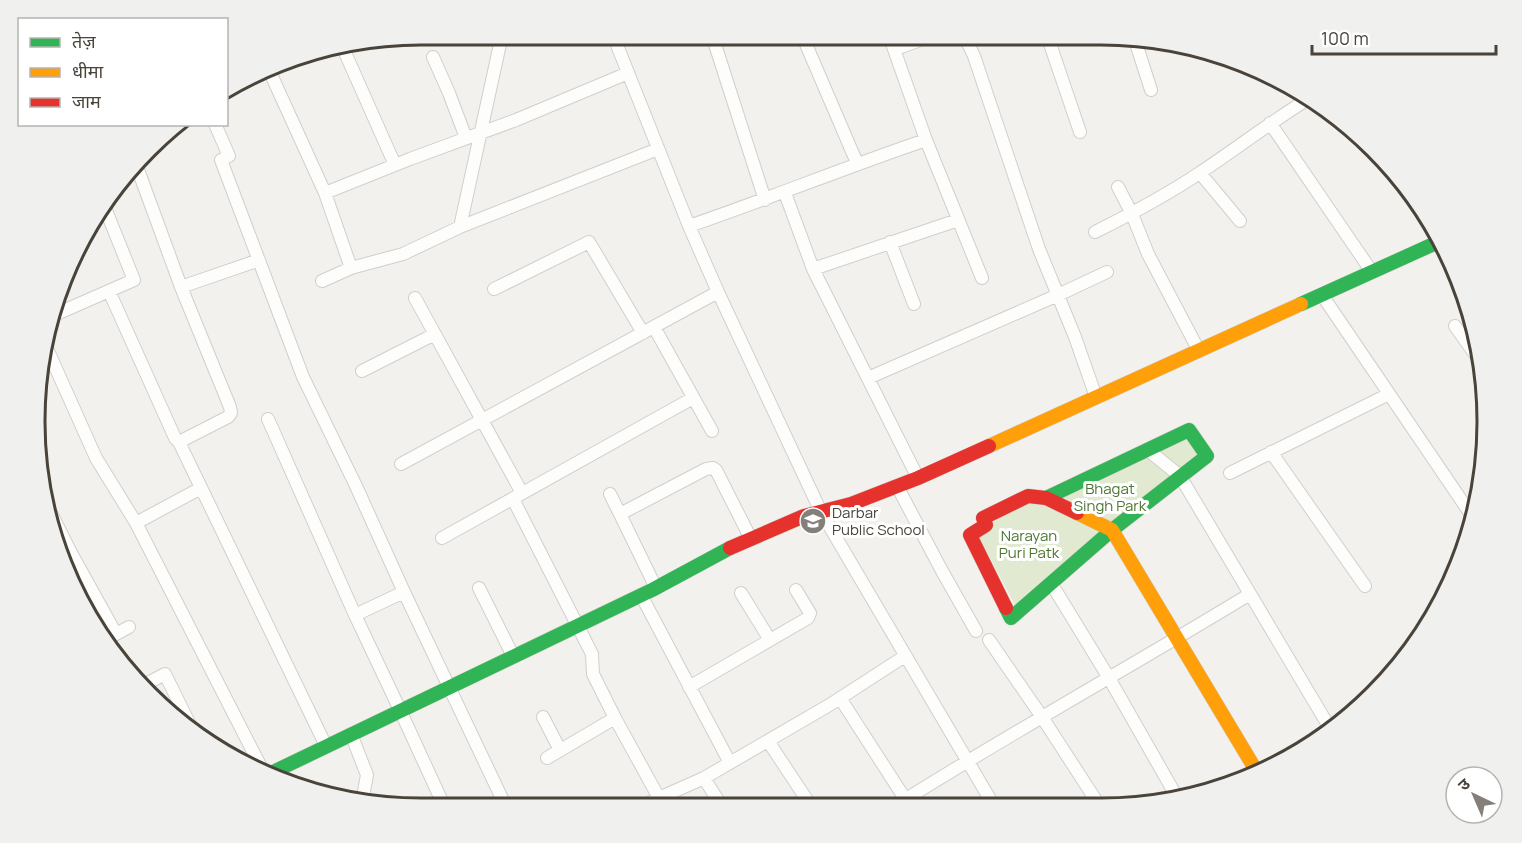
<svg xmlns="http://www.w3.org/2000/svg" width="1522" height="843" viewBox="0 0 1522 843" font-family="Manrope,'Noto Sans Devanagari',sans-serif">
	<rect width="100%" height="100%" fill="#f3f1ee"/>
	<path fill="#e1ead1" d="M 1187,435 L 1202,457 L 1112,524 L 1057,496 Z
		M 1030,500 L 1107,530 L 1015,605 L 978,535 L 988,519 Z"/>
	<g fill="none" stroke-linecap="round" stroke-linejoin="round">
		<defs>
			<path id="street" d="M 613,35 L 689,226 L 718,292 L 821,512 L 994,806
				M 712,35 L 765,200
				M 802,35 L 857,163
				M 889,35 L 926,140 L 982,278
				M 964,35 L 974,56 L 1039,249 L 1075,337 L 1096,397
				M 1047,35 L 1080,132
				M 1134,37 L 1151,90
				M 343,48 L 395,165
				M 895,49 L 935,35
				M 433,57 L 449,93 L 466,138
				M 269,70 L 325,193
				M 628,73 L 516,120 L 410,159 L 325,193 L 351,268 L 403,254 L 460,227 L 658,149
				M 1270,123 L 1372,272
				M 215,124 L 229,156 L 221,160 L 303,377 L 356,486 L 404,592 L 506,807
				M 137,167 L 181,287 L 230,407 L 231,413 L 228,417 L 179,442 L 326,746
				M 1200,173 L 1240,221
				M 1118,187 L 1132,214 L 1148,254 L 1199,351
				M 785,193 L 813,269 L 918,478
				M 689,226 C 768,199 846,167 926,140
				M 460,227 L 502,35
				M 1095,232 C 1131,214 1167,195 1201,172 C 1237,148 1271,122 1308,99
				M 890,242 L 914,304
				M 813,269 L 958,220
				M 322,281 L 351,268
				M 181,287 L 259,260
				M 494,289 L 589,242 L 643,333
				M 109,291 L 175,438 L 179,442
				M 1322,295 L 1470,513
				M 415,298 L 522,493
				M 53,311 L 54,315 L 134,280 L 103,203
				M 1455,326 L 1477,357
				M 654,327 L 712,431
				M 45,344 L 96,458 L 136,523 L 263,771
				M 362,371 L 435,334
				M 868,378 L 1058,295 L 1107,272
				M 268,419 L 355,615 L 400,710 L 445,808
				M 1148,450 L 1180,476 L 1331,730
				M 1271,452 L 1365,586
				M 401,464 L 718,292
				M 1230,473 L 1389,394
				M 897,486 L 942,571 L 976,631
				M 610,494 L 620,514
				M 513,499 L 592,654 L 593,674 L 615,718
				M 51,513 L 71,553 L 116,634 L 107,639
				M 136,523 L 201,488
				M 442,538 L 693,398
				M 1051,583 L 1109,678 L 1178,799
				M 479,588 L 513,656
				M 656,588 L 620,514 L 706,469 L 713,468 L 716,470 L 751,539
				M 741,593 L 770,640
				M 641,595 L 730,763
				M 355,615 L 404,592
				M 116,634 L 129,627
				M 989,640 L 1042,717 L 1099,805
				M 142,686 L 165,674 L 190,725
				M 689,687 L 808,618 L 810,613 L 796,590
				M 840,698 L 909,805
				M 543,717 L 560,750
				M 351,734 L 367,775 L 362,802
				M 768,741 L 811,806
				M 547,758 L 615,718 L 659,798 L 704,778 L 722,807
				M 704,778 L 831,704 L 905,656
				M 895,806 C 1012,732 1132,666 1250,594
				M 641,807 L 659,798"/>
			<path id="fast" d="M 1301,304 L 1436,243
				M 1006,608 L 1011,618 L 1112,530 L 1207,456 L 1189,430 L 1046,498
				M 269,774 L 652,590 L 730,548"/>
			<path id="slow" d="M 989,446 L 1301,304
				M 1077,513 L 1112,530 L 1257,772"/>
			<path id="jam" d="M 730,548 L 804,516 L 851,504 L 918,478 L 989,446
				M 1006,608 L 970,535 L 986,525 L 983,518 L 1028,496 L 1046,498 L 1077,513"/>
		</defs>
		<use href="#street" stroke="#d1cfcc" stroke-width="14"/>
		<use href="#fast" stroke="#d1cec6" stroke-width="15"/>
		<use href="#slow" stroke="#d1cec6" stroke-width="15"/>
		<use href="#jam" stroke="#d1cec6" stroke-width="15"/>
		<use href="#street" stroke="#fdfdfc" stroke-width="12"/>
		<use href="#fast" stroke="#30b455" stroke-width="14"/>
		<use href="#slow" stroke="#ff9f0a" stroke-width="14"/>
		<use href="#jam" stroke="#e5322d" stroke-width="14"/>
	</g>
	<defs>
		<symbol id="school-disc" viewBox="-11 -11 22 22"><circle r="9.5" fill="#848079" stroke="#fff"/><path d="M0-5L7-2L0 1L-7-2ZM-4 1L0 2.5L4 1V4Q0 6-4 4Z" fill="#fff"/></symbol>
	</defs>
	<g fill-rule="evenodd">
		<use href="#school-disc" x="798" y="506" width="30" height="30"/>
	</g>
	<g text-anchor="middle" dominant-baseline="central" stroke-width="6" stroke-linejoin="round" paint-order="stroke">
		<g font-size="15" fill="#4d7632" stroke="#fff">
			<text x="1110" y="488">Bhagat<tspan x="1110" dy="17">Singh Park</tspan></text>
			<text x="1029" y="535">Narayan<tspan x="1029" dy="17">Puri Patk</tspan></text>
		</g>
		<g font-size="15" fill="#49433a" stroke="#fff" text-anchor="start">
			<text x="832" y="512">Darbar<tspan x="832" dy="17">Public School</tspan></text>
		</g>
	</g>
	<path d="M0 0H1522V843H0ZM421 45H1101A376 376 0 0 1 1477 421V422A376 376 0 0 1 1101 798H421A376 376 0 0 1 45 422V421A376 376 0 0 1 421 45Z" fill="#f0f0ef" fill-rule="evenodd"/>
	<path fill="none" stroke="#49433a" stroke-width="3" d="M421 45H1101A376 376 0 0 1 1477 421V422A376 376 0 0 1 1101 798H421A376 376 0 0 1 45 422V421A376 376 0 0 1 421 45Z"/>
	<rect x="18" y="18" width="210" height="108" fill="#ffffff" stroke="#b6b4b0" stroke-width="1.5"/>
	<rect x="30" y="38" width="30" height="9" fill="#30b455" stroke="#b6b4b0" stroke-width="1.5"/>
	<text x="72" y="48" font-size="18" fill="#49433a">तेज़</text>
	<rect x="30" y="68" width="30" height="9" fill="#ff9f0a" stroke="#b6b4b0" stroke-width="1.5"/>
	<text x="72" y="78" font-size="18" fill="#49433a">धीमा</text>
	<rect x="30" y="98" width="30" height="9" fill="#e5322d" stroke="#b6b4b0" stroke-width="1.5"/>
	<text x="72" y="108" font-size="18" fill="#49433a">जाम</text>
	<g transform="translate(1474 795) rotate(316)"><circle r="28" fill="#ffffff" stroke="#b6b4b0" stroke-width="1.5"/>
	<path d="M0-4.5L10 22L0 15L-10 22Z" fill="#848079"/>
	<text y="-9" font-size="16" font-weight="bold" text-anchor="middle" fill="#49433a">उ</text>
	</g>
	<path d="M1312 45v9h184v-9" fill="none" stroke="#49433a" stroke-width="3"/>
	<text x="1321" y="45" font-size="18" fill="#49433a" stroke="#ffffff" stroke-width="4.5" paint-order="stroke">100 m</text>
</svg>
